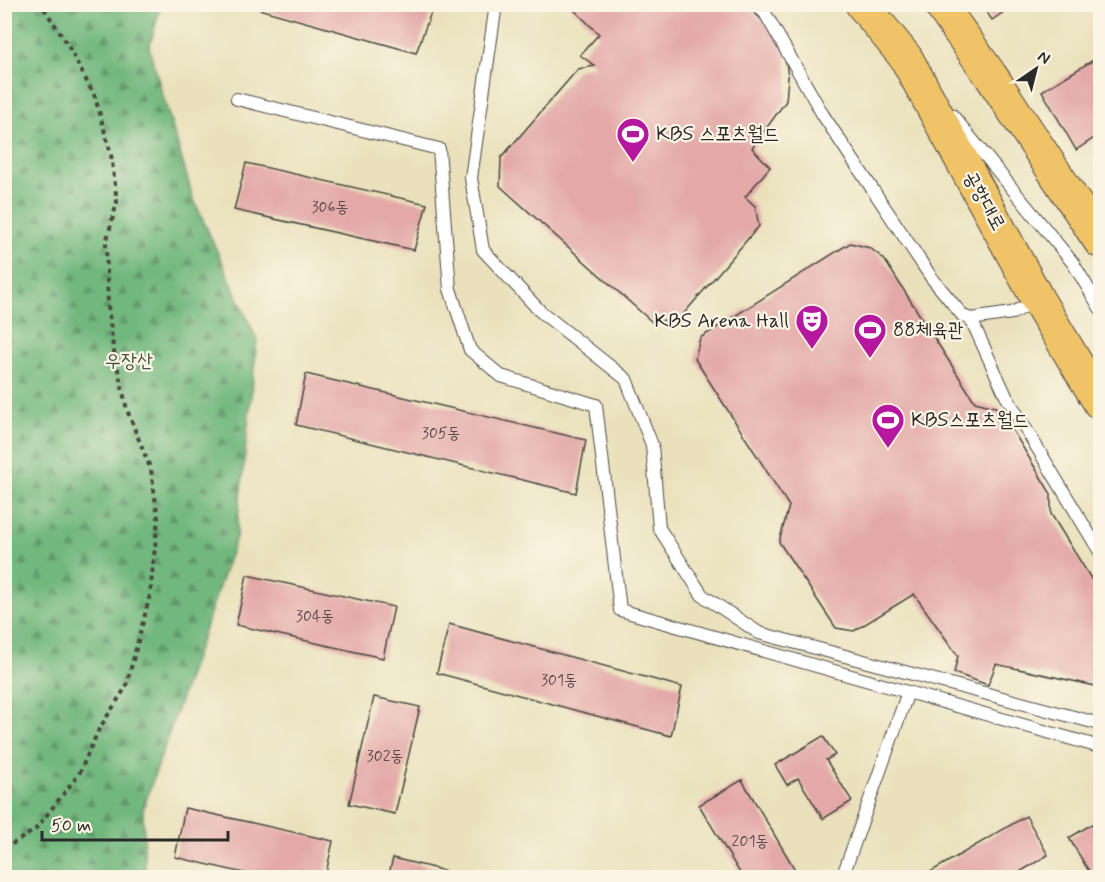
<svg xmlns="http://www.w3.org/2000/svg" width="1105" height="882" viewBox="0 0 1105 882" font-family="Mynerve,'Poor Story',sans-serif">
	<defs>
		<pattern id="forest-firs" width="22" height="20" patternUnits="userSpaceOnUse" patternTransform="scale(1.5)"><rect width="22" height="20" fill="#72b87e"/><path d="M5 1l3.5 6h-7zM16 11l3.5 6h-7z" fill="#5e9667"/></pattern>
	</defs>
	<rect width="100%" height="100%" fill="#fcf5e5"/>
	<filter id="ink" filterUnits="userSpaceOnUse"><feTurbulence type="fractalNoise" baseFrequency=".0167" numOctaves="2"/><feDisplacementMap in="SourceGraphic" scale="12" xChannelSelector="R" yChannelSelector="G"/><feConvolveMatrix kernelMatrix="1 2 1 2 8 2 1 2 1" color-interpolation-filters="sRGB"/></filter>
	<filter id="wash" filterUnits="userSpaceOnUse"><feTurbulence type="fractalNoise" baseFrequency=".008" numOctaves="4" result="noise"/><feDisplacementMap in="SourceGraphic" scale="24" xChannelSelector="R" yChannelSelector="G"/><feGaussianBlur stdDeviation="1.35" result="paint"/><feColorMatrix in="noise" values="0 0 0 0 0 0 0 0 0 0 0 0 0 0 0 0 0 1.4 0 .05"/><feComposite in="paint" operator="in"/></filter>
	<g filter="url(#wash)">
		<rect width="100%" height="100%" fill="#eae1bc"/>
		<path fill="url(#forest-firs)" stroke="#4e7254" stroke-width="1.5" d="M 5,4 L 161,5 L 149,48 L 193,198 L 257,340 L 236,537 L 143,809 L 145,877 L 5,877 Z"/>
		<g id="blocks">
			<path fill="#e3a8a7" d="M 241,4 L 426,4 L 433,7 L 416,53 Z
				M 568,4 L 745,4 L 775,32 L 785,52 L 788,78 L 786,101 L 752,148 L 770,167 L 745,197 L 755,206 L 759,226 L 680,318 L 652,322 L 500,186 L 501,158 L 578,69 L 595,66 L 580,55 L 599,34 Z
				M 981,4 L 1015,4 L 992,20 Z
				M 1100,56 L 1100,134 L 1076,150 L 1042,91 Z
				M 246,163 L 427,204 L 414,250 L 234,210 Z
				M 850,243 L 870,248 L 884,259 L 975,402 L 999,408 L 1051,494 L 1051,514 L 1100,593 L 1100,687 L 996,664 L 988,685 L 954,673 L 958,656 L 914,594 L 854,631 L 836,628 L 779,542 L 789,506 L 695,359 L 700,338 Z
				M 306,374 L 586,440 L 576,493 L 296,425 Z
				M 247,575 L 394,607 L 383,658 L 236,625 Z
				M 449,624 L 682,687 L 671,736 L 437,673 Z
				M 374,697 L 420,707 L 395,814 L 349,804 Z
				M 823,736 L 835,755 L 826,760 L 852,801 L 823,819 L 798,778 L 787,785 L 775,765 Z
				M 742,780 L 800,878 L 743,878 L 699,805 Z
				M 185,808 L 333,841 L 325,878 L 265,878 L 175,857 Z
				M 1026,816 L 1048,855 L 1010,878 L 920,878 Z
				M 1100,819 L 1100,878 L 1093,878 L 1069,838 Z
				M 393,858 L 470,877 L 470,878 L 388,878 Z"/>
		</g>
	</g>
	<g filter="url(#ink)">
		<use href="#blocks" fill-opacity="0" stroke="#484641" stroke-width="1.5"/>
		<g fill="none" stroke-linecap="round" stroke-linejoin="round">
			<defs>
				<path id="service" d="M 496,4 L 471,178 L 483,250 L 540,311 L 626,379 L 652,445 L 659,528 L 702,595 L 759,633 L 1100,724
					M 755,4 L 765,13 L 823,115 L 931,277 L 963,316 L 971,319 L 1012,313 L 1037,301
					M 237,99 L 439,149 L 450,289 L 470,350 L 501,376 L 596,405 L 620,610 L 1100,747
					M 952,115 L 1073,263 L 1100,308
					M 971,319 L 1006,396 L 1100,552
					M 842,878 L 908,692"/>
				<path id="primary" d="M 862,4 L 906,58 L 1038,300 L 1100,403
					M 940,4 L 991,76 L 1100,241"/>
			</defs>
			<use href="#service" stroke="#484641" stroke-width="14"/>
			<use href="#primary" stroke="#484641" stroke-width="35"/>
			<path stroke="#484641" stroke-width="4" stroke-dasharray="4.5 4.5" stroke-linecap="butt" d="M 4,849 L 35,830 L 79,774 L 99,729 L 126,687 L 150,595 L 158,518 L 151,470 L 127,410 L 113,347 L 108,306 L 106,243 L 117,202 L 111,154 L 95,97 L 65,40 L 41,4"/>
			<use href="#service" stroke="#fff" stroke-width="12"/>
			<use href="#primary" stroke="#f0c369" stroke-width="33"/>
		</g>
	</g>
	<defs>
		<symbol id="stadium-pin" viewBox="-11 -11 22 30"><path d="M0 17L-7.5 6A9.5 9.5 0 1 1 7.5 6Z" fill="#b5179e" stroke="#fcf5e5"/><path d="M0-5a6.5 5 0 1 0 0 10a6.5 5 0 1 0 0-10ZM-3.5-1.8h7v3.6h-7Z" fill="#fff"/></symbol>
		<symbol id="theatre-pin" viewBox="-11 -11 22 30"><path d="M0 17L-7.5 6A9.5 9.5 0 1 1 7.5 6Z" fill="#b5179e" stroke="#fcf5e5"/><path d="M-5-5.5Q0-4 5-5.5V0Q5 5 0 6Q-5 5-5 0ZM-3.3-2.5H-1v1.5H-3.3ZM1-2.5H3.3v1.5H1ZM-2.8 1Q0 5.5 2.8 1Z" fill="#fff"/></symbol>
	</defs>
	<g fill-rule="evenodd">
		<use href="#stadium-pin" x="614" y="115" width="38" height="52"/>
		<use href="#theatre-pin" x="793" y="302" width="38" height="52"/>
		<use href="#stadium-pin" x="851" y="311" width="38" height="52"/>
		<use href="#stadium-pin" x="869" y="401" width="38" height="52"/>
	</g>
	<g text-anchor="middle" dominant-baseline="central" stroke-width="4.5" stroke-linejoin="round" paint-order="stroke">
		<g font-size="16" fill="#594a4a">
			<text x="330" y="207">306동</text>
			<text x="441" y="433">305동</text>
			<text x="315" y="616">304동</text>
			<text x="559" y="680">301동</text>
			<text x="385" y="756">302동</text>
			<text x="750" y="841">201동</text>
		</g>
		<g font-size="20" fill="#2b2b2b" stroke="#fcf5e5" text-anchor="start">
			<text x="656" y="134">KBS 스포츠월드</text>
			<text x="789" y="321" text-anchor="end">KBS Arena Hall</text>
			<text x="893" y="330">88체육관</text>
			<text x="911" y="420">KBS스포츠월드</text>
		</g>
		<g font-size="20" fill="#2b2b2b" stroke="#fcf5e5">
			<text transform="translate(984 201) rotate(61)">공항대로</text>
		</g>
		<g font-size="20" fill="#445645" stroke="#fcf5e5">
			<text x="129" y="361">우장산</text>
		</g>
	</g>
	<rect width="1105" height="882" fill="none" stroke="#fcf5e5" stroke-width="24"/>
	<g transform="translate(1036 69) rotate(35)" stroke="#fcf5e5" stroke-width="4.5" paint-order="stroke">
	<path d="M0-4.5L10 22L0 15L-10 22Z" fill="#2b2b2b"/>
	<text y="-9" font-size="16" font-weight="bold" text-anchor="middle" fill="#2b2b2b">N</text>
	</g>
	<path d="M42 831v9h186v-9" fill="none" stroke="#2b2b2b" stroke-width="3"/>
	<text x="51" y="831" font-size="18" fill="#2b2b2b" stroke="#fcf5e5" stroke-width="4.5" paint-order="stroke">50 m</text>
</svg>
